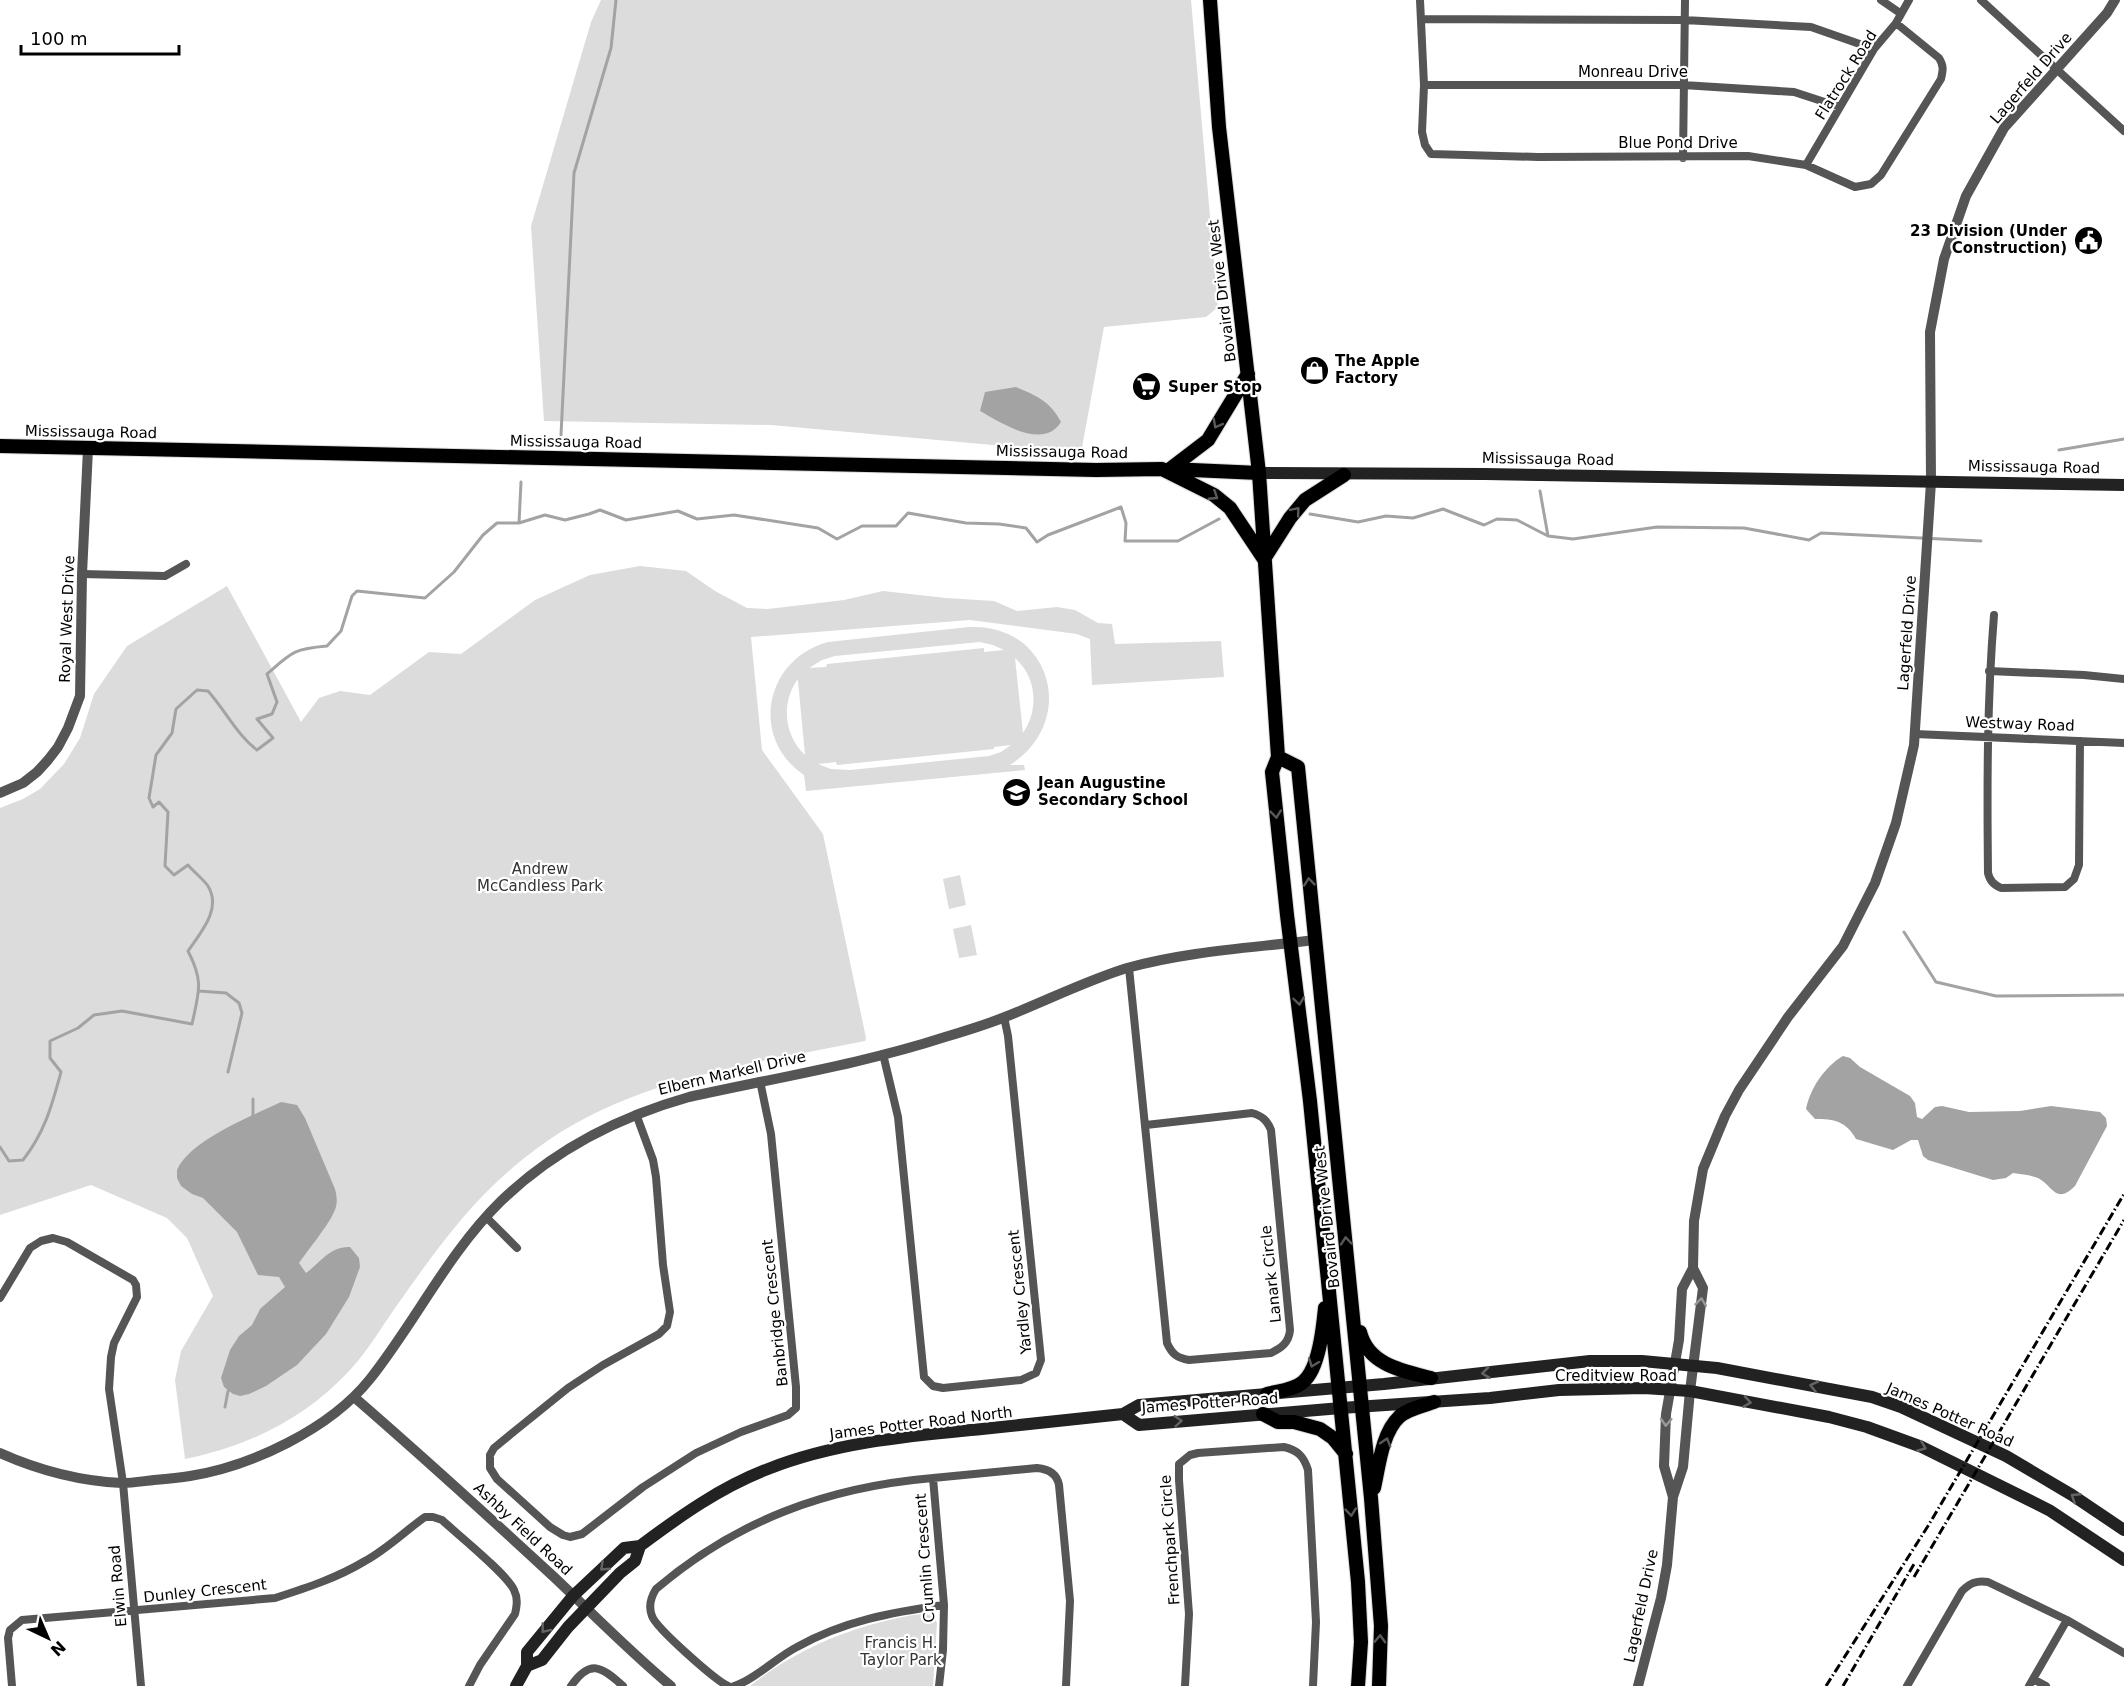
<svg xmlns="http://www.w3.org/2000/svg" width="2124" height="1686" viewBox="0 0 2124 1686" font-family="'DejaVu Sans',sans-serif">
	<rect width="100%" height="100%" fill="#fff"/>
	<path fill="#dcdcdc" fill-rule="evenodd" d="M 601,0 L 1191,0 L 1218,307 L 1206,317 L 1104,327 L 1081,453 L 771,425 L 544,421 L 531,226 L 591,22 Z
		M 640,566 L 686,571 L 715,591 L 747,608 L 768,609 L 844,600 L 883,591 L 946,598 L 994,601 L 1017,611 L 1057,607 L 1075,610 L 1098,623 L 1112,624 L 1115,644 L 1221,641 L 1224,677 L 1092,685 L 1090,639 L 1077,634 L 970,620 L 751,637 L 762,750 L 823,834 L 866,1038 L 865,1041 C 752,1064 631,1078 536,1149 C 473,1196 440,1245 395,1308 C 381,1328 367,1352 350,1370 C 306,1418 249,1446 185,1459 L 175,1380 L 181,1351 L 213,1296 L 187,1238 L 167,1218 L 91,1185 L 0,1215 L 0,808 L 23,799 L 40,789 L 64,764 L 80,738 L 94,694 L 127,646 L 227,586 L 301,722 L 319,698 L 340,691 L 370,695 L 429,652 L 461,654 L 535,600 L 590,575 Z
		M 969,627 C 1051,623 1079,721 1010,765 L 1024,765 L 1025,770 L 806,791 L 804,775 C 749,738 765,659 828,642 ZM 980,642 L 993,645 L 1004,650 L 984,652 L 984,648 L 827,664 L 826,667 L 809,668 L 822,660 L 835,656 ZM 1015,658 C 1037,677 1039,710 1023,733 ZM 797,680 L 798,681 L 805,755 C 784,735 781,704 797,680 ZM 1011,745 L 1001,752 L 989,756 L 850,770 L 831,769 L 818,764 L 836,762 L 837,765 L 994,749 L 994,747 Z
		M 960,875 L 966,905 L 949,909 L 943,879 Z
		M 971,925 L 977,955 L 959,958 L 953,929 Z
		M 913,1615 C 923,1614 933,1612 937,1623 L 933,1686 L 750,1686 C 798,1648 852,1626 913,1615 Z"/>
	<path fill="#a3a3a3" d="M 1016,387 C 1037,396 1050,401 1061,422 C 1043,451 1000,422 980,411 L 985,392 Z
		M 1843,1056 L 1850,1058 L 1860,1067 L 1910,1096 L 1915,1103 L 1917,1117 L 1922,1119 L 1935,1107 L 1942,1106 L 1969,1112 L 2020,1111 L 2051,1106 L 2100,1112 L 2106,1118 L 2107,1126 L 2075,1186 C 2056,1205 2053,1186 2038,1178 C 2030,1175 2021,1174 2013,1173 L 2006,1178 L 1993,1180 L 1928,1160 L 1923,1156 L 1918,1140 L 1911,1140 L 1893,1150 L 1856,1139 C 1846,1121 1834,1119 1815,1119 L 1806,1109 C 1810,1089 1825,1066 1843,1056 Z
		M 281,1102 L 297,1105 L 305,1118 L 335,1189 C 337,1197 338,1204 334,1212 C 328,1226 308,1250 299,1263 L 306,1273 C 321,1262 330,1246 350,1247 L 359,1258 L 360,1267 L 349,1297 L 326,1334 L 297,1365 L 266,1386 L 249,1394 L 240,1396 L 233,1394 L 224,1387 L 221,1378 L 230,1350 L 239,1336 L 252,1325 L 260,1309 L 285,1287 L 279,1277 L 258,1275 L 237,1232 L 203,1198 L 192,1194 L 181,1186 L 177,1178 L 177,1170 C 190,1140 252,1116 281,1102 Z"/>
	<g fill="none" stroke-linecap="round" stroke-linejoin="round">
		<path stroke="#a3a3a3" stroke-width="3" d="M 561,435 L 574,173 L 611,48 L 616,0
			M 2059,450 L 2124,439
			M 1540,491 L 1548,536
			M 1310,514 L 1358,522 L 1386,516 L 1413,518 L 1443,509 L 1484,525 L 1497,519 L 1517,520 L 1548,536 L 1573,539 L 1657,527 L 1744,528 L 1809,540 L 1821,533 L 1981,541
			M 519,523 L 521,482
			M 1904,932 L 1936,982 L 1996,996 L 2124,995
			M 199,991 L 226,993 L 239,1003 L 242,1013 L 228,1072
			M 253,1099 L 253,1119
			M 0,1147 L 9,1161 L 23,1160 C 45,1132 52,1105 61,1072 L 50,1058 L 50,1041 L 78,1028 L 94,1015 L 122,1011 L 192,1024 C 199,991 204,982 188,951 C 201,932 222,909 208,886 C 203,879 194,872 188,865 L 174,875 L 165,866 L 168,812 L 159,802 L 153,807 L 149,798 L 156,755 L 172,733 L 176,709 L 197,690 L 208,691 C 225,710 237,735 257,750 L 273,738 L 257,719 L 272,714 L 277,702 L 267,674 C 292,652 293,649 327,646 L 341,631 L 352,596 L 357,591 L 425,598 L 454,572 L 483,535 L 497,523 L 519,523 L 545,515 L 565,520 L 589,514 L 600,510 L 626,520 L 678,511 L 697,519 L 734,515 L 818,528 L 837,539 L 862,526 L 896,526 L 908,513 L 966,523 L 999,524 L 1026,528 L 1037,542 L 1048,535 L 1121,507 L 1126,523 L 1125,541 L 1178,541 L 1219,519
			M 225,1407 L 228,1391 L 231,1389"/>
		<defs>
			<path id="primary" d="M 1210,0 L 1219,127 L 1259,473 L 1278,757 L 1272,772 L 1287,915 L 1310,1101 L 1358,1582 L 1361,1642 L 1358,1686
				M 0,446 L 1096,470 L 1162,469 L 1214,495 L 1230,508 L 1264,559
				M 1170,469 L 1208,440 L 1248,374
				M 1170,469 L 1259,473
				M 1264,559 L 1290,518 L 1305,500 L 1344,475
				M 1278,757 L 1298,767 L 1371,1498 L 1381,1626 L 1379,1686
				M 1360,1332 C 1368,1365 1403,1371 1431,1378
				M 1267,1394 C 1278,1391 1294,1390 1303,1382 C 1319,1369 1323,1328 1325,1308
				M 1263,1414 L 1278,1422 L 1294,1422 L 1320,1429 L 1333,1438 L 1346,1454
				M 1374,1488 C 1379,1466 1382,1433 1399,1417 C 1407,1409 1423,1406 1434,1402"/>
		</defs>
		<use href="#primary" stroke="#dbdbdb" stroke-width="16"/>
		<path stroke="#555" stroke-width="8" d="M 1420,0 L 1424,85 L 1422,132 L 1425,145 L 1431,154 L 1538,157 L 1748,156 L 1806,165 L 1855,187 L 1871,184 L 1881,175 L 1941,79 C 1943,70 1944,66 1939,58 L 1896,23
			M 1881,0 L 1900,13
			M 1981,0 L 2124,131
			M 1421,19 L 1684,20 L 1811,27 L 1874,49
			M 1424,85 L 1683,85 L 1794,92 L 1840,107
			M 1683,158 L 1685,0
			M 1806,165 L 1874,49 L 1896,23 L 1909,0
			M 82,574 L 165,576 L 186,564
			M 1994,615 C 1987,701 1987,787 1988,873 C 1990,881 1993,884 2001,888 L 2065,887 L 2074,879 L 2079,865 L 2080,741
			M 1989,671 L 2084,675 L 2124,679
			M 1915,734 L 2124,743
			M 1129,968 L 1167,1343 C 1172,1354 1177,1358 1189,1360 L 1271,1353 C 1281,1348 1289,1343 1290,1330 L 1271,1130 C 1267,1120 1262,1116 1252,1113 L 1146,1125
			M 883,1054 L 898,1117 L 924,1377 L 933,1386 L 943,1388 L 1021,1380 L 1036,1373 L 1041,1360 L 1008,1036 L 1004,1017
			M 636,1114 L 653,1160 L 656,1177 L 663,1265 L 670,1312 L 667,1326 L 659,1334 L 603,1365 L 568,1388 L 511,1434 L 494,1448 L 490,1455 L 490,1468 L 497,1479 L 550,1527 L 563,1535 L 570,1537 L 582,1534 L 643,1487 L 696,1453 L 741,1432 L 788,1415 L 796,1408 L 796,1387 L 771,1134 L 760,1081
			M 486,1217 L 517,1248
			M 0,1298 L 30,1248 L 41,1241 L 53,1238 L 67,1242 L 133,1280 L 136,1285 L 137,1297 L 114,1343 L 111,1357 L 109,1389 L 123,1483 L 141,1686
			M 2033,1679 L 2046,1686
			M 12,1686 L 8,1638 L 10,1630 L 22,1620 L 275,1598 C 306,1588 337,1578 365,1561 C 387,1549 405,1531 425,1517 L 433,1517 L 442,1520 C 457,1534 507,1574 514,1590 C 518,1598 517,1605 515,1614 L 480,1665 L 469,1686
			M 571,1686 C 590,1659 601,1666 623,1686
			M 728,1686 C 715,1680 656,1628 652,1616 C 648,1606 651,1597 656,1589 C 737,1520 828,1487 933,1478
			M 734,1686 C 753,1681 777,1657 797,1647 C 843,1621 893,1612 944,1605
			M 939,1686 L 943,1650 L 944,1605 L 933,1478 L 1037,1468 C 1048,1469 1057,1474 1059,1485 L 1070,1601 L 1066,1686
			M 1185,1686 L 1189,1614 L 1179,1480 L 1179,1464 L 1190,1455 L 1198,1453 L 1284,1447 C 1298,1450 1304,1457 1308,1470 L 1316,1622 L 1313,1686
			M 1907,1686 L 1962,1591 C 1970,1583 1977,1580 1988,1582 L 2067,1620 L 2124,1653
			M 2029,1686 L 2067,1620"/>
		<path stroke="#555" stroke-width="10" d="M 0,793 L 23,783 L 37,772 L 48,760 L 58,747 L 68,728 L 80,696 L 82,574 L 88,449
			M 354,1397 C 422,1456 488,1516 554,1577 C 593,1614 630,1652 671,1686
			M 0,1453 C 38,1470 80,1481 122,1483 C 133,1483 144,1481 154,1480 C 166,1479 178,1478 190,1476 C 252,1466 330,1429 370,1379 C 416,1321 448,1253 501,1201 C 554,1150 618,1117 689,1097 C 774,1078 862,1064 945,1037 C 965,1031 985,1025 1005,1017 C 1046,1001 1085,981 1127,968 C 1188,951 1252,948 1315,940
			M 1673,1497 L 1664,1466 L 1666,1414 L 1679,1340 L 1682,1289 L 1693,1268 L 1694,1221 L 1703,1169 L 1725,1116 L 1739,1090 L 1788,1017 L 1843,946 L 1875,883 L 1896,823 L 1914,745 L 1931,482 L 1930,332 L 1944,259 L 1966,196 L 2004,128 L 2107,13 L 2115,0
			M 1638,1686 L 1661,1598 L 1667,1565 L 1673,1497 L 1683,1467 L 1690,1391 L 1703,1288 L 1693,1268"/>
		<path stroke="#222" stroke-width="12" d="M 1259,473 L 1485,474 L 2124,485
			M 1123,1414 L 1139,1425 L 1341,1408 L 1490,1398 L 1559,1390 L 1644,1388 L 1690,1391 L 1829,1417 L 1867,1427 L 1922,1447 L 2049,1510 L 2124,1560
			M 640,1546 C 680,1516 721,1487 768,1469 C 836,1442 910,1436 982,1429 C 1029,1424 1076,1419 1123,1414 L 1139,1405 L 1384,1384 L 1590,1361 L 1642,1361 L 1717,1368 L 1872,1397 L 1901,1407 L 2006,1456 L 2072,1495 L 2124,1530
			M 527,1666 L 542,1660 L 568,1627 L 620,1573 L 635,1561 L 640,1546
			M 516,1686 L 527,1666 L 527,1652 L 573,1596 L 624,1548 L 640,1546"/>
		<use href="#primary" stroke="#000" stroke-width="14"/>
		<path stroke="#000" stroke-width="3" stroke-dasharray="9 3 1.5 3" stroke-linecap="butt" d="M 1914,1577 L 2124,1220
			M 1826,1686 L 1928,1526 L 2124,1194
			M 1843,1686 L 1914,1564"/>
	</g>
	<defs><path id="oneway-chevron" d="M-2-3.5L2.5 0L-2 3.5" fill="none" stroke-width="1.6" stroke-linecap="round" stroke-linejoin="round" transform="scale(1.5)"/></defs>
	<g stroke="#595959">
		<use href="#oneway-chevron" transform="translate(1217 424) rotate(119)"/>
		<use href="#oneway-chevron" transform="translate(1214 496) rotate(33)"/>
		<use href="#oneway-chevron" transform="translate(1296 511) rotate(-50)"/>
		<use href="#oneway-chevron" transform="translate(1276 814) rotate(84)"/>
		<use href="#oneway-chevron" transform="translate(1309 882) rotate(-96)"/>
		<use href="#oneway-chevron" transform="translate(1299 1001) rotate(82)"/>
		<use href="#oneway-chevron" transform="translate(1346 1241) rotate(-95)"/>
		<use href="#oneway-chevron" transform="translate(1313 1363) rotate(111)"/>
		<use href="#oneway-chevron" transform="translate(1386 1442) rotate(-73)"/>
		<use href="#oneway-chevron" transform="translate(1351 1512) rotate(84)"/>
		<use href="#oneway-chevron" transform="translate(1380 1639) rotate(-88)"/>
	</g>
	<g stroke="#999">
		<use href="#oneway-chevron" transform="translate(1701 1302) rotate(-83)"/>
		<use href="#oneway-chevron" transform="translate(1666 1422) rotate(93)"/>
	</g>
	<g stroke="#646464">
		<use href="#oneway-chevron" transform="translate(1486 1373) rotate(173)"/>
		<use href="#oneway-chevron" transform="translate(1814 1386) rotate(-167)"/>
		<use href="#oneway-chevron" transform="translate(1747 1402) rotate(9)"/>
		<use href="#oneway-chevron" transform="translate(1178 1421) rotate(-5)"/>
		<use href="#oneway-chevron" transform="translate(1922 1447) rotate(22)"/>
		<use href="#oneway-chevron" transform="translate(2075 1497) rotate(-147)"/>
		<use href="#oneway-chevron" transform="translate(604 1567) rotate(137)"/>
		<use href="#oneway-chevron" transform="translate(545 1629) rotate(128)"/>
	</g>
	<defs>
		<symbol id="civic-disc" viewBox="-11 -11 22 22"><circle r="9.5" fill="#000" stroke="#fff"/><path d="M-.6-6.5H3V-4.5H.6V-3L4-1V1h2V6H-6V1h2V-1L-.6-3ZM-1.2 2.5V6h2.4V2.5Z" fill="#fff"/></symbol>
		<symbol id="shop-disc" viewBox="-11 -11 22 22"><circle r="9.5" fill="#000" stroke="#fff"/><path d="M-5-2.5h2.3a2.7 3.5 0 0 1 5.4 0H5L5.5 6h-11ZM-1.5-2.5h3a1.5 2.3 0 0 0-3 0Z" fill="#fff"/></symbol>
		<symbol id="supermarket-disc" viewBox="-11 -11 22 22"><circle r="9.5" fill="#000" stroke="#fff"/><path d="M-6-5.5h2.5l.6 2H6L4.5 2H-2.5L-4.4-4H-6ZM-1.5 3.2a1.3 1.3 0 1 0 .1 0ZM3 3.2a1.3 1.3 0 1 0 .1 0Z" fill="#fff"/></symbol>
		<symbol id="school-disc" viewBox="-11 -11 22 22"><circle r="9.5" fill="#000" stroke="#fff"/><path d="M0-5L7-2L0 1L-7-2ZM-4 1L0 2.5L4 1V4Q0 6-4 4Z" fill="#fff"/></symbol>
	</defs>
	<g fill-rule="evenodd">
		<use href="#civic-disc" x="2072" y="224" width="33" height="33"/>
		<use href="#shop-disc" x="1298" y="354" width="33" height="33"/>
		<use href="#supermarket-disc" x="1130" y="370" width="33" height="33"/>
		<use href="#school-disc" x="1000" y="776" width="33" height="33"/>
	</g>
	<g text-anchor="middle" dominant-baseline="central" stroke-width="4.5" stroke-linejoin="round" paint-order="stroke">
		<g font-size="15" fill="#000" stroke="#fff">
			<text x="1633" y="72">Monreau Drive</text>
			<text transform="translate(1846 75) rotate(-58)">Flatrock Road</text>
			<text transform="translate(2031 78) rotate(-49)">Lagerfeld Drive</text>
			<text x="1678" y="143">Blue Pond Drive</text>
			<text transform="translate(1222 291) rotate(-97)">Bovaird Drive West</text>
			<text transform="translate(91 432) rotate(1)">Mississauga Road</text>
			<text transform="translate(576 442) rotate(1)">Mississauga Road</text>
			<text transform="translate(1062 452) rotate(1)">Mississauga Road</text>
			<text transform="translate(1548 459) rotate(1)">Mississauga Road</text>
			<text transform="translate(2034 467) rotate(1)">Mississauga Road</text>
			<text transform="translate(67 619) rotate(-88)">Royal West Drive</text>
			<text transform="translate(1907 633) rotate(-86)">Lagerfeld Drive</text>
			<text transform="translate(2020 724) rotate(2)">Westway Road</text>
			<text transform="translate(732 1073) rotate(-13)">Elbern Markell Drive</text>
			<text transform="translate(1327 1217) rotate(-96)">Bovaird Drive West</text>
			<text transform="translate(1271 1274) rotate(-96)">Lanark Circle</text>
			<text transform="translate(1020 1292) rotate(-96)">Yardley Crescent</text>
			<text transform="translate(775 1313) rotate(-96)">Banbridge Crescent</text>
			<text x="1616" y="1376">Creditview Road</text>
			<text transform="translate(1210 1403) rotate(-4)">James Potter Road</text>
			<text transform="translate(1950 1415) rotate(24)">James Potter Road</text>
			<text transform="translate(921 1423) rotate(-7)">James Potter Road North</text>
			<text transform="translate(523 1529) rotate(43)">Ashby Field Road</text>
			<text transform="translate(1170 1540) rotate(-94)">Frenchpark Circle</text>
			<text transform="translate(925 1558) rotate(-94)">Crumlin Crescent</text>
			<text transform="translate(118 1586) rotate(-95)">Elwin Road</text>
			<text transform="translate(205 1591) rotate(-6)">Dunley Crescent</text>
			<text transform="translate(1641 1606) rotate(-78)">Lagerfeld Drive</text>
		</g>
		<g font-size="15" font-weight="bold" fill="#000" stroke="#fff" text-anchor="start">
			<text x="2067" y="231" text-anchor="end">23 Division (Under<tspan x="2067" dy="17">Construction)</tspan></text>
			<text x="1335" y="361">The Apple<tspan x="1335" dy="17">Factory</tspan></text>
			<text x="1168" y="387">Super Stop</text>
			<text x="1038" y="783">Jean Augustine<tspan x="1038" dy="17">Secondary School</tspan></text>
		</g>
		<g font-size="15" fill="#333" stroke="#fff">
			<text x="540" y="869">Andrew<tspan x="540" dy="17">McCandless Park</tspan></text>
			<text x="901" y="1643">Francis H.<tspan x="901" dy="17">Taylor Park</tspan></text>
		</g>
	</g>
	<g transform="translate(48 1638) rotate(136)" stroke="#ffffff" stroke-width="4.5" paint-order="stroke">
	<path d="M0-4.5L10 22L0 15L-10 22Z" fill="#000000"/>
	<text y="-9" font-size="16" font-weight="bold" text-anchor="middle" fill="#000000">N</text>
	</g>
	<path d="M21 45v9h158v-9" fill="none" stroke="#000000" stroke-width="3"/>
	<text x="30" y="45" font-size="18" fill="#000000" stroke="#ffffff" stroke-width="4.5" paint-order="stroke">100 m</text>
</svg>
